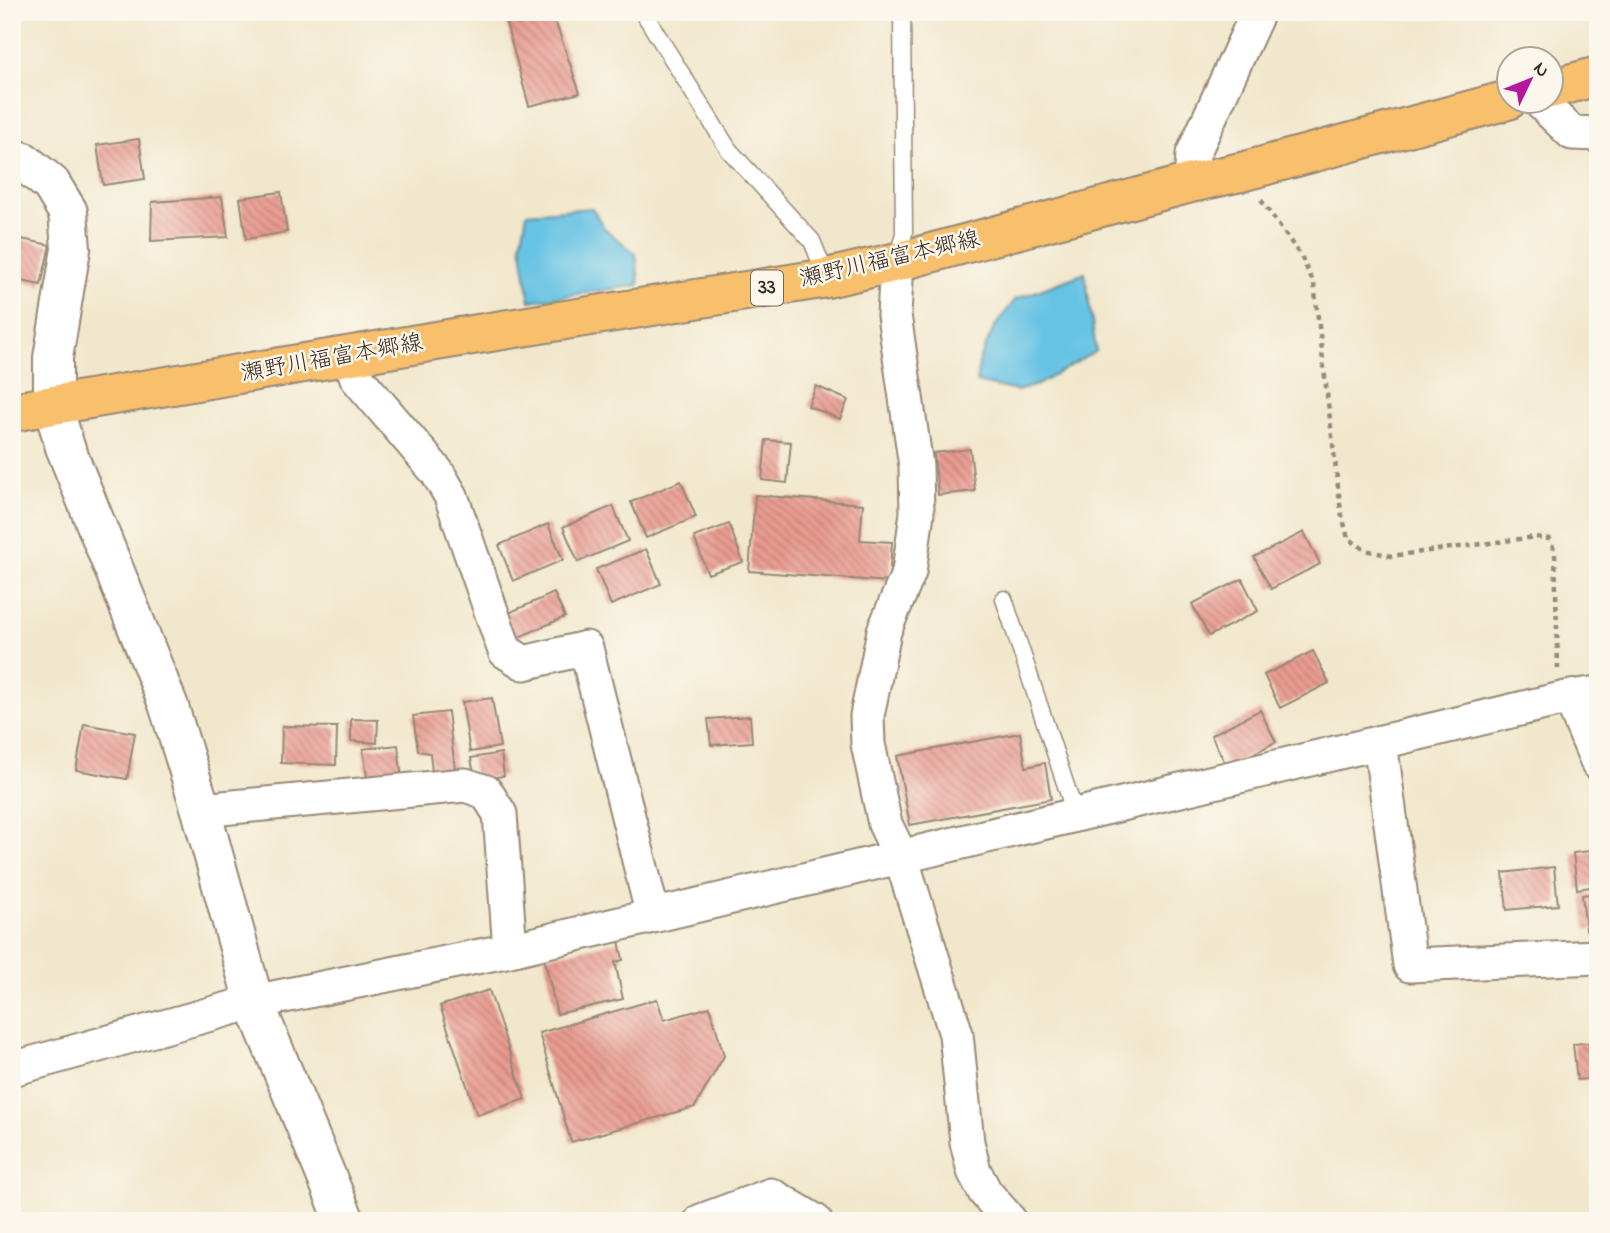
<svg xmlns="http://www.w3.org/2000/svg" width="1610" height="1233" viewBox="0 0 1610 1233" font-family="'Indie Flower','Klee One',sans-serif">
	<defs>
		<pattern id="building-back-hatch" width="6" height="6" patternUnits="userSpaceOnUse" patternTransform="scale(1.75)"><rect width="6" height="6" fill="#e99b91"/><path d="M-1 5l2 2M0 0l6 6M5-1l2 2" fill="none" stroke="#be7f76"/></pattern>
	</defs>
	<rect width="100%" height="100%" fill="#fbf7ec"/>
	<filter id="ink" filterUnits="userSpaceOnUse"><feTurbulence type="fractalNoise" baseFrequency=".0143" numOctaves="2"/><feDisplacementMap in="SourceGraphic" scale="14" xChannelSelector="R" yChannelSelector="G"/><feConvolveMatrix kernelMatrix="1 2 1 2 8 2 1 2 1" color-interpolation-filters="sRGB"/></filter>
	<filter id="wash" filterUnits="userSpaceOnUse"><feTurbulence type="fractalNoise" baseFrequency=".00686" numOctaves="4" result="noise"/><feDisplacementMap in="SourceGraphic" scale="28" xChannelSelector="R" yChannelSelector="G"/><feGaussianBlur stdDeviation="1.57" result="paint"/><feColorMatrix in="noise" values="0 0 0 0 0 0 0 0 0 0 0 0 0 0 0 0 0 1.4 0 .05"/><feComposite in="paint" operator="in"/></filter>
	<g filter="url(#wash)">
		<rect width="100%" height="100%" fill="#f1e7cc"/>
		<path fill="#66c3e4" stroke="#507681" stroke-width="2" d="M 592,208 L 604,228 L 636,254 L 639,285 L 530,301 L 521,244 L 527,213 Z
			M 1085,273 L 1096,351 L 1037,385 L 1017,391 L 976,382 L 980,358 L 995,326 L 1016,299 Z"/>
		<g id="blocks">
			<path fill="url(#building-back-hatch)" d="M 503,12 L 552,12 L 580,93 L 529,106 Z
				M 139,139 L 145,179 L 103,185 L 97,145 Z
				M 281,192 L 287,232 L 246,239 L 240,198 Z
				M 222,197 L 228,237 L 151,241 L 152,202 Z
				M 12,237 L 50,245 L 41,285 L 12,279 Z
				M 816,386 L 848,400 L 840,419 L 808,406 Z
				M 766,440 L 791,442 L 787,483 L 762,480 Z
				M 970,449 L 975,491 L 938,495 L 934,453 Z
				M 681,481 L 696,517 L 646,538 L 631,502 Z
				M 755,495 L 863,504 L 860,540 L 892,542 L 889,582 L 749,571 Z
				M 613,506 L 628,541 L 578,562 L 563,527 Z
				M 548,524 L 563,560 L 513,581 L 499,545 Z
				M 729,524 L 743,562 L 708,574 L 694,537 Z
				M 1304,532 L 1320,564 L 1271,589 L 1254,557 Z
				M 646,549 L 661,584 L 611,605 L 596,569 Z
				M 1242,579 L 1258,611 L 1209,636 L 1192,604 Z
				M 554,593 L 565,617 L 515,639 L 504,615 Z
				M 1313,651 L 1329,683 L 1280,708 L 1264,675 Z
				M 492,698 L 500,747 L 470,752 L 462,702 Z
				M 1260,710 L 1276,742 L 1227,767 L 1211,735 Z
				M 448,712 L 455,769 L 432,772 L 430,753 L 418,751 L 413,716 Z
				M 750,716 L 752,742 L 711,745 L 708,719 Z
				M 351,719 L 378,720 L 377,743 L 351,741 Z
				M 84,724 L 135,733 L 127,779 L 76,770 Z
				M 282,726 L 337,727 L 336,765 L 281,763 Z
				M 1020,733 L 1026,767 L 1045,763 L 1051,799 L 910,825 L 897,756 Z
				M 398,745 L 402,780 L 368,784 L 363,749 Z
				M 501,753 L 504,776 L 475,780 L 471,758 Z
				M 1598,850 L 1598,886 L 1577,889 L 1573,853 Z
				M 1554,867 L 1558,905 L 1507,910 L 1503,873 Z
				M 1598,893 L 1598,929 L 1586,930 L 1582,895 Z
				M 619,941 L 623,960 L 615,962 L 623,999 L 557,1014 L 544,957 Z
				M 489,990 L 525,1099 L 477,1115 L 440,1006 Z
				M 657,999 L 664,1020 L 710,1007 L 724,1056 L 695,1107 L 571,1142 L 539,1033 Z
				M 1598,1042 L 1598,1078 L 1577,1080 L 1573,1044 Z"/>
		</g>
	</g>
	<g filter="url(#ink)">
		<use href="#blocks" fill-opacity="0" stroke="#968875" stroke-width="2"/>
		<g fill="none" stroke-linecap="round" stroke-linejoin="round">
			<defs>
				<path id="service" d="M 643,12 L 729,150 L 812,241 L 827,278
					M 897,261 L 904,233 L 902,12
					M 1004,599 L 1076,816"/>
				<path id="minor" d="M 1540,102 L 1572,133 L 1598,134
					M 1191,183 L 1193,154 L 1258,12
					M 897,262 L 894,315 L 916,466 L 917,513 L 909,572 L 884,631 L 867,716 L 868,744 L 885,824 L 901,857 L 956,1034 L 967,1142 L 974,1171 L 985,1192 L 1010,1221
					M 349,356 L 357,378 L 437,472 L 451,496 L 505,651 L 524,663 L 586,648 L 653,916
					M 1570,697 L 1598,763
					M 1380,742 L 1410,965 L 1598,957
					M 201,810 L 465,785 L 486,792 L 500,814 L 510,950
					M 12,1069 L 254,1002 L 510,950 L 1570,697 L 1598,693
					M 701,1221 L 771,1195 L 815,1221"/>
				<path id="tertiary" d="M 12,158 L 24,162 L 51,184 L 68,212 L 71,249 L 53,358 L 53,406 L 65,447 L 168,704 L 201,810 L 254,1002 L 345,1221"/>
				<path id="primary" d="M 1550,89 L 1598,76
					M 12,412 L 478,334 L 827,278 L 897,262 L 1191,183 L 1241,172 L 1508,100"/>
			</defs>
			<use href="#service" stroke="#968875" stroke-width="19"/>
			<use href="#minor" stroke="#968875" stroke-width="37"/>
			<use href="#tertiary" stroke="#968875" stroke-width="42"/>
			<use href="#primary" stroke="#968875" stroke-width="42"/>
			<path stroke="#968875" stroke-width="4.5" stroke-dasharray="5 5" stroke-linecap="butt" d="M 1261,200 L 1301,256 L 1314,284 L 1341,512 L 1348,538 L 1365,550 L 1391,556 L 1535,537 L 1550,539 L 1555,552 L 1558,669"/>
			<use href="#service" stroke="#fff" stroke-width="16"/>
			<use href="#minor" stroke="#fff" stroke-width="33"/>
			<use href="#tertiary" stroke="#fff" stroke-width="38"/>
			<use href="#primary" stroke="#f8bf6c" stroke-width="38"/>
		</g>
	</g>
	<g text-anchor="middle" dominant-baseline="central" stroke-width="5" stroke-linejoin="round" paint-order="stroke">
		<rect fill="#fbf7ec" stroke="#75685c" stroke-width="2" x="751" y="270.5" width="32" height="35" rx="5"/>
		<g font-size="21" font-weight="bold" fill="#3b2a1e">
			<text x="767" y="288">33</text>
		</g>
		<g font-size="23" fill="#3b2a1e" stroke="#fbf7ec">
			<text transform="translate(890 260) rotate(-13)">瀬野川福富本郷線</text>
			<text transform="translate(332 359) rotate(-10)">瀬野川福富本郷線</text>
		</g>
	</g>
	<rect width="1610" height="1233" fill="none" stroke="#fbf7ec" stroke-width="42"/>
	<g transform="translate(1530 80) rotate(47)"><circle r="33" fill="#fbf7ec" stroke="#aea59a" stroke-width="2"/>
	<path d="M0-5L12 26L0 18L-12 26Z" fill="#b5179e"/>
	<text y="-10" font-size="19" font-weight="bold" text-anchor="middle" fill="#3b2a1e">N</text>
	</g>
</svg>
